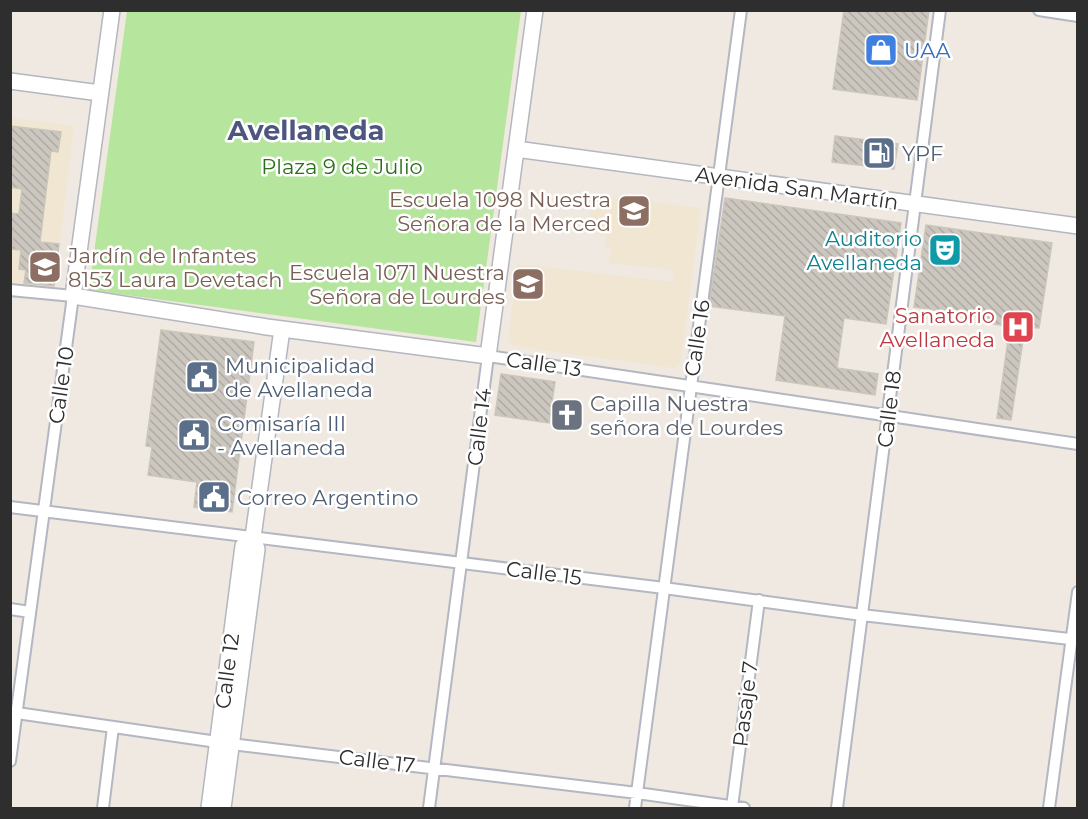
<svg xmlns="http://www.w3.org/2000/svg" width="1088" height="819" viewBox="0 0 1088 819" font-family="Montserrat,sans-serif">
	<defs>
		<pattern id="building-back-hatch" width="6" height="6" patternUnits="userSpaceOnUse" patternTransform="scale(1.5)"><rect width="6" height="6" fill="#cbc7bf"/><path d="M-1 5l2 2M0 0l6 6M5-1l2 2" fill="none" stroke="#afaba4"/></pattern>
	</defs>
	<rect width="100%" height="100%" fill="#efe9e1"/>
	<path fill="#f0e6d1" d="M 11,118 L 74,126 L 54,288 L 11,283 Z
		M 593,194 L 701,208 L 680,365 L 674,368 L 513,346 L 508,342 L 518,264 L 673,282 L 674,270 L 609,263 L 611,247 L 605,246 L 606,236 L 588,233 Z"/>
	<path fill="#b6e59e" d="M 127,11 L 521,11 L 476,342 L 89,290 Z"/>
	<path fill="url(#building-back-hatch)" stroke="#cbc5ba" stroke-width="1.5" d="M 844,10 L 929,10 L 917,100 L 833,89 Z
		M 10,126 L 61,132 L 58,152 L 51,151 L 40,242 L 59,244 L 54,286 L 24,283 L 26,270 L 19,269 L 21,250 L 12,249 L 13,234 L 10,234 L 10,213 L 19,214 L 22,189 L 10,187 Z
		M 835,136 L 898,144 L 894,169 L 832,162 Z
		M 725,198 L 901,223 L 886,324 L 844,318 L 837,368 L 878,374 L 875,395 L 776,380 L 785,316 L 709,306 Z
		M 926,225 L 1052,243 L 1039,328 L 1025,327 L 1011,420 L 997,418 L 1010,326 L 977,322 L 978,316 L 914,307 Z
		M 161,330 L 254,342 L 232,512 L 194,507 L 197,482 L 148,475 L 152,447 L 146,446 Z
		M 501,374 L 555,382 L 549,423 L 495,415 Z"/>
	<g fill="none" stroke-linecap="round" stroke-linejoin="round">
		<defs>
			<path id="street" d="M 1039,10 L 1078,16
				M 10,290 L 73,296 L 10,761
				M 10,507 L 664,588 L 862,615 L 1078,640
				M 10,609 L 30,612
				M 10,712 L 231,744 L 637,793 L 744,808
				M 732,807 L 759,600
				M 103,808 L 113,727
				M 429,808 L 488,356 L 1078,444
				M 635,808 L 741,10
				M 837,808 L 940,10
				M 1049,808 L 1078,592"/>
			<path id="secondary" d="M 112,10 L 73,296 L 267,327 L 488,356 L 535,10
				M 10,81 L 100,93
				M 516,149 L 1078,226
				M 209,808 L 243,546 L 253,537
				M 223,808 L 257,549 L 253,537 L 282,329"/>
		</defs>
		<use href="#street" stroke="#b4b7c1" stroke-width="14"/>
		<use href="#secondary" stroke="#b4b7c1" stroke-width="18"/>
		<use href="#street" stroke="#fff" stroke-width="10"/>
		<use href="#secondary" stroke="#fff" stroke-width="15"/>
	</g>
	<defs>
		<symbol id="shop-square" viewBox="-11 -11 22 22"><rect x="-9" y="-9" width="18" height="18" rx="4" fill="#3f7fe0" stroke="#fff"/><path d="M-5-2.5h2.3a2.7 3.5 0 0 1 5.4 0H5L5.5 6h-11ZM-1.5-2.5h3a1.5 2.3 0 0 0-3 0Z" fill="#fff"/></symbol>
		<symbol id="fuel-square" viewBox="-11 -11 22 22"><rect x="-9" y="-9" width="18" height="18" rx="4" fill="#5c6f8a" stroke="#fff"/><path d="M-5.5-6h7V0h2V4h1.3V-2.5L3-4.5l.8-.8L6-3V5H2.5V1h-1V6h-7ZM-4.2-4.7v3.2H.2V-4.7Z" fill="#fff"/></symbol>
		<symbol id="school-square" viewBox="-11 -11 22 22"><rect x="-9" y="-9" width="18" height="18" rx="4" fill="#8d6e63" stroke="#fff"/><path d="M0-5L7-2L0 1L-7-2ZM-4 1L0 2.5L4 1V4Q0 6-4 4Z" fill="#fff"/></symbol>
		<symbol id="theatre-square" viewBox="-11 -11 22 22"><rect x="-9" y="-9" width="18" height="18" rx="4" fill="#0f9aa8" stroke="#fff"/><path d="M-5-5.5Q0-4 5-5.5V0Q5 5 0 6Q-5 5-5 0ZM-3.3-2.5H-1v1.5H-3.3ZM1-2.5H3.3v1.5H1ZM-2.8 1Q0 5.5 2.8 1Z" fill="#fff"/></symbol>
		<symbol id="hospital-square" viewBox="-11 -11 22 22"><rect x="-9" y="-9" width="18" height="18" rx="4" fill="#e0444e" stroke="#fff"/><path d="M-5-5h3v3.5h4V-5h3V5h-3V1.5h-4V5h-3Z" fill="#fff"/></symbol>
		<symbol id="civic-square" viewBox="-11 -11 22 22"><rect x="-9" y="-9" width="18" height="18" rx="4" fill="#5c6f8a" stroke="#fff"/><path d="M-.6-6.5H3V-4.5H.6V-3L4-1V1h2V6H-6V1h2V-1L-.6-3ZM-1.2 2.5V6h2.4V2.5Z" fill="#fff"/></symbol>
		<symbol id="church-square" viewBox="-11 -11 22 22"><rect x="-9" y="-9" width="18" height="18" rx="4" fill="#6b7280" stroke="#fff"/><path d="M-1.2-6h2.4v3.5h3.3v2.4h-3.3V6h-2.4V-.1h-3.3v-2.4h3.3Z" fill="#fff"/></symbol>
	</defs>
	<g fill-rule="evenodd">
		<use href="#shop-square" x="862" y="31" width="38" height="38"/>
		<use href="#fuel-square" x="860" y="134" width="38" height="38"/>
		<use href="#school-square" x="615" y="192" width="38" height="38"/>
		<use href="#theatre-square" x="926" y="231" width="38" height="38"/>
		<use href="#school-square" x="26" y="248" width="38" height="38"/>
		<use href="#school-square" x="509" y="265" width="38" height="38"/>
		<use href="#hospital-square" x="999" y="308" width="38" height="38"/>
		<use href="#civic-square" x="183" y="358" width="38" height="38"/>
		<use href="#church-square" x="548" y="396" width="38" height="38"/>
		<use href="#civic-square" x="175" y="416" width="38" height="38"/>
		<use href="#civic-square" x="195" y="478" width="38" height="38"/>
	</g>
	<g text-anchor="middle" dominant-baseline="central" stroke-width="5" stroke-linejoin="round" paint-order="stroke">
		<g font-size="21" fill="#366cbe" stroke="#fff" text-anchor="start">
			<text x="904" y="50">UAA</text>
		</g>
		<g font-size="21" fill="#4e5e75" stroke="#fff" text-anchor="start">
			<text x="902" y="153">YPF</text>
			<text x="225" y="365">Municipalidad<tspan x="225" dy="24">de Avellaneda</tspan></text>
			<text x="217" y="423">Comisaría III<tspan x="217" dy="24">- Avellaneda</tspan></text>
			<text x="237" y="497">Correo Argentino</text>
		</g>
		<g font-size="21" fill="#2c6e1b" stroke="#fff">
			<text x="342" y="166">Plaza 9 de Julio</text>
		</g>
		<g font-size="21" fill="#2e2e2e" stroke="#fff">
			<text transform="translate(797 188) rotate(8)">Avenida San Martín</text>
			<text transform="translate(697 338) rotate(-82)">Calle 16</text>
			<text transform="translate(544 364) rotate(8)">Calle 13</text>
			<text transform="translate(61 385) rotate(-82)">Calle 10</text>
			<text transform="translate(889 409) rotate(-83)">Calle 18</text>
			<text transform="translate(479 427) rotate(-83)">Calle 14</text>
			<text transform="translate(544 573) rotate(7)">Calle 15</text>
			<text transform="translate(227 671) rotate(-83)">Calle 12</text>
			<text transform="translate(745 704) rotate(-83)">Pasaje 7</text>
			<text transform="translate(377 761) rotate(7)">Calle 17</text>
		</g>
		<g font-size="21" fill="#785e54" stroke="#fff" text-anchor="end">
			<text x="611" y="199">Escuela 1098 Nuestra<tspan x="611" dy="24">Señora de la Merced</tspan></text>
			<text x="68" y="255" text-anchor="start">Jardín de Infantes<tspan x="68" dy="24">8153 Laura Devetach</tspan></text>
			<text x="505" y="272">Escuela 1071 Nuestra<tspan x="505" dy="24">Señora de Lourdes</tspan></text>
		</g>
		<g font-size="21" fill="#0d838f" stroke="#fff" text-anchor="end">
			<text x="922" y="238">Auditorio<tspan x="922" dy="24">Avellaneda</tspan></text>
		</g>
		<g font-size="21" fill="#be3a42" stroke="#fff" text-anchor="end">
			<text x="995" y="315">Sanatorio<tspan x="995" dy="24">Avellaneda</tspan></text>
		</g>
		<g font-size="21" fill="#5b616d" stroke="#fff" text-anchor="start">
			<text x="590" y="403">Capilla Nuestra<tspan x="590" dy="24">señora de Lourdes</tspan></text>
		</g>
		<g font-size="27" font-weight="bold" fill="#4d5680" stroke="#fff">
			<text x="306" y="130">Avellaneda</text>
		</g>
	</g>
	<rect width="1088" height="819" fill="none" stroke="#2e2e2e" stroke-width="24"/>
</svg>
